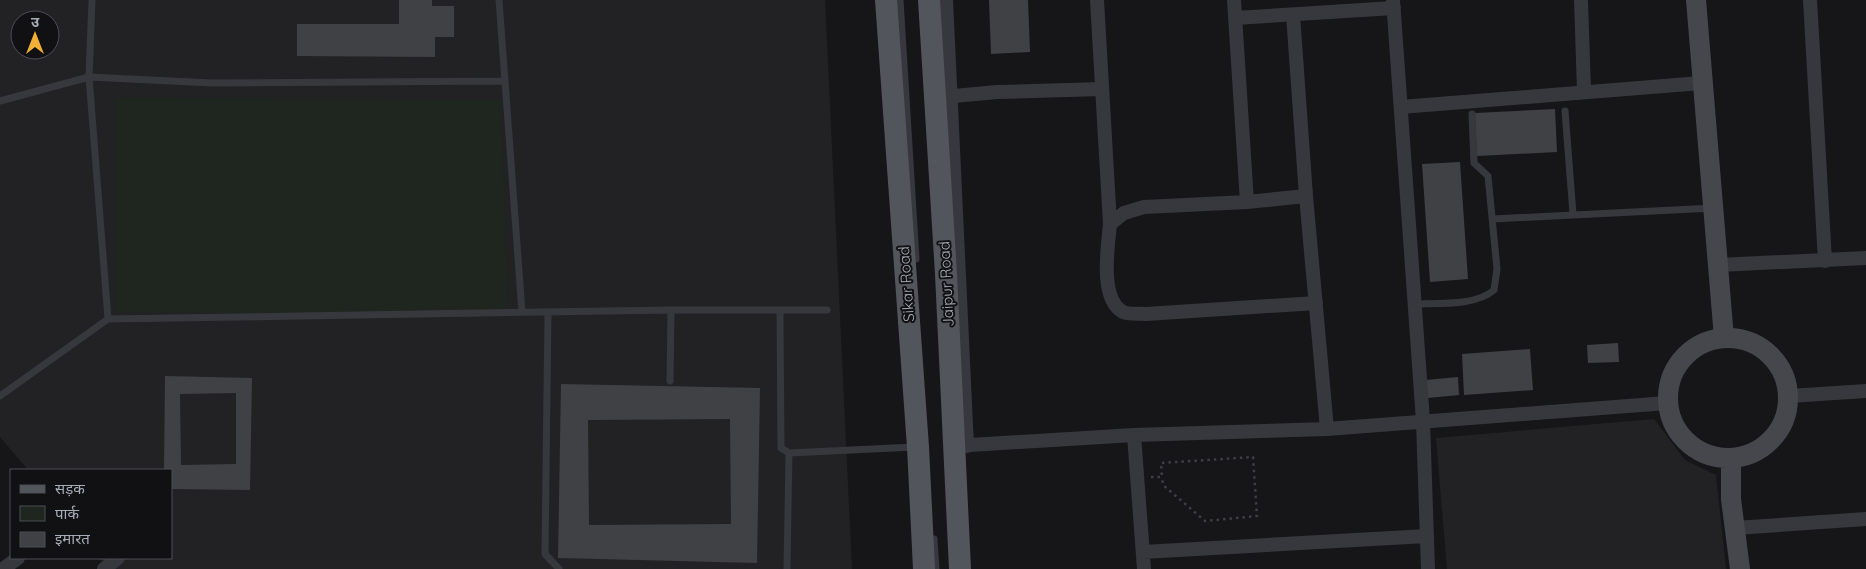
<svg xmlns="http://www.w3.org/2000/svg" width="1866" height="569" viewBox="0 0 1866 569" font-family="Quicksand,'Noto Sans Devanagari',sans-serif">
	<rect width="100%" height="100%" fill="#161618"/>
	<path fill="#222225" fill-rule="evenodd" d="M 0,0 L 825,0 L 852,569 L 108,569 L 99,558 L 171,558 L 171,470 L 28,470 L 0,437 ZM 20,20 L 50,20 L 50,50 L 20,50 Z
		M 1654,419 L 1685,460 L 1716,475 L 1726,569 L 1447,569 L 1436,438 Z"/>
	<path fill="#1e261f" d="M 116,98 L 501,100 L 508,317 L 116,312 Z"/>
	<path fill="#404145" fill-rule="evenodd" d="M 399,0 L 432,0 L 432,6 L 454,6 L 454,37 L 435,37 L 435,57 L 297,56 L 297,24 L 399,24 Z
		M 989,0 L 1028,0 L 1030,52 L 991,54 Z
		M 1555,109 L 1557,152 L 1477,156 L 1475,113 Z
		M 1460,162 L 1468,279 L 1430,282 L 1422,164 Z
		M 1618,343 L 1619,362 L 1588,363 L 1587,345 Z
		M 1530,349 L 1533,390 L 1464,395 L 1462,354 Z
		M 165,376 L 252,378 L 250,490 L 171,489 L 171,470 L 164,470 ZM 236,393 L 236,464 L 181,465 L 180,394 Z
		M 1458,377 L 1459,395 L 1428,398 L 1426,380 Z
		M 561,384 L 760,388 L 757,563 L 558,558 ZM 730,419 L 731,524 L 589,525 L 588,420 Z"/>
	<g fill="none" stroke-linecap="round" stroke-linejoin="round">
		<path stroke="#3d3f44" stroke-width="2.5" stroke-dasharray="2.5 4" stroke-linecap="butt" d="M 1151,477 L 1162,477 L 1161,463 L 1253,457 L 1257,516 L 1205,521 L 1163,485 L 1162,477"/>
		<path stroke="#37383d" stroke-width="7" d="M 92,0 L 89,77 L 108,319 L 671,310 L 780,310 L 781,448 L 789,453 L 914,447
			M 499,0 L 522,312
			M 900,0 L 916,259
			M 0,101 L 89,77 L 212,83 L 504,81
			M 1565,111 L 1573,214
			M 1493,219 L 1713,208
			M 1415,304 C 1439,303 1476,306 1494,290 L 1497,269 L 1488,176 L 1474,163 L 1472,114
			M 780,310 L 827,310
			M 548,312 L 545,554 L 559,569
			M 670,381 L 671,310
			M 0,396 L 108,319
			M 934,539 L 936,569
			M 787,569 L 789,453"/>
		<path stroke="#37383d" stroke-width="14" d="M 946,0 L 967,446
			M 1097,0 L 1110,224
			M 1234,0 L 1247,202
			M 1393,0 L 1423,421 L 1428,569
			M 1581,0 L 1584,91
			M 1810,0 L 1825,261
			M 1293,15 L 1306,196 L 1327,429
			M 1235,18 L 1394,8
			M 943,97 L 997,92 L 1102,89
			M 1401,107 L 1701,83
			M 1306,196 L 1247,202 L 1144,207 L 1124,213 L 1110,224 C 1108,246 1099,299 1123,312 C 1129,315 1140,313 1146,314 L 1316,303
			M 1718,265 L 1866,258
			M 1789,396 L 1866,391
			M 1134,435 L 1144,569
			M 954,446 L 1134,435 L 1327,429 L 1667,403
			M 1735,528 L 1866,519
			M 1143,552 L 1427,536
			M 3,569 L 18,558
			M 104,569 L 118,558"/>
		<path stroke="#45474d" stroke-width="20" d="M 1696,0 L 1724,338
			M1668 398a60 60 0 1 1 120 0a60 60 0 1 1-120 0Z
			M 1731,458 L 1731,499 L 1740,569"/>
		<path stroke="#53555c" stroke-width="22" d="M 886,0 L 918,447 L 924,569
			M 929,0 L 946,274 L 960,569"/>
	</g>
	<g text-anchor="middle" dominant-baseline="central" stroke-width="4" stroke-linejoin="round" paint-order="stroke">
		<g font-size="15" fill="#a8adb8" stroke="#111113">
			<text transform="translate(906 284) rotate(-94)">Sikar Road</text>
			<text transform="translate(946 284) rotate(-93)">Jaipur Road</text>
		</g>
	</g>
	<rect x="10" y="469" width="162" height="90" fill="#111113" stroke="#4d4f55"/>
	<rect x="20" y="485" width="25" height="8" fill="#53555c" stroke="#4d4f55"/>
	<text x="55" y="494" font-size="15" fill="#a8adb8">सड़क</text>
	<rect x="20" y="506" width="25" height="15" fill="#1e261f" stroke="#4d4f55"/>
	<text x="55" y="519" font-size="15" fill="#a8adb8">पार्क</text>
	<rect x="20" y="532" width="25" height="15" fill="#404145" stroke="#4d4f55"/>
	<text x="55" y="544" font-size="15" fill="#a8adb8">इमारत</text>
	<g transform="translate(35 35)"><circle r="24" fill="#111113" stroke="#4d4f55"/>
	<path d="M0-4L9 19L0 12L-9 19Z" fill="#f2b134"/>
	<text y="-8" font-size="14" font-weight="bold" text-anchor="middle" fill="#a8adb8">उ</text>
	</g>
</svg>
